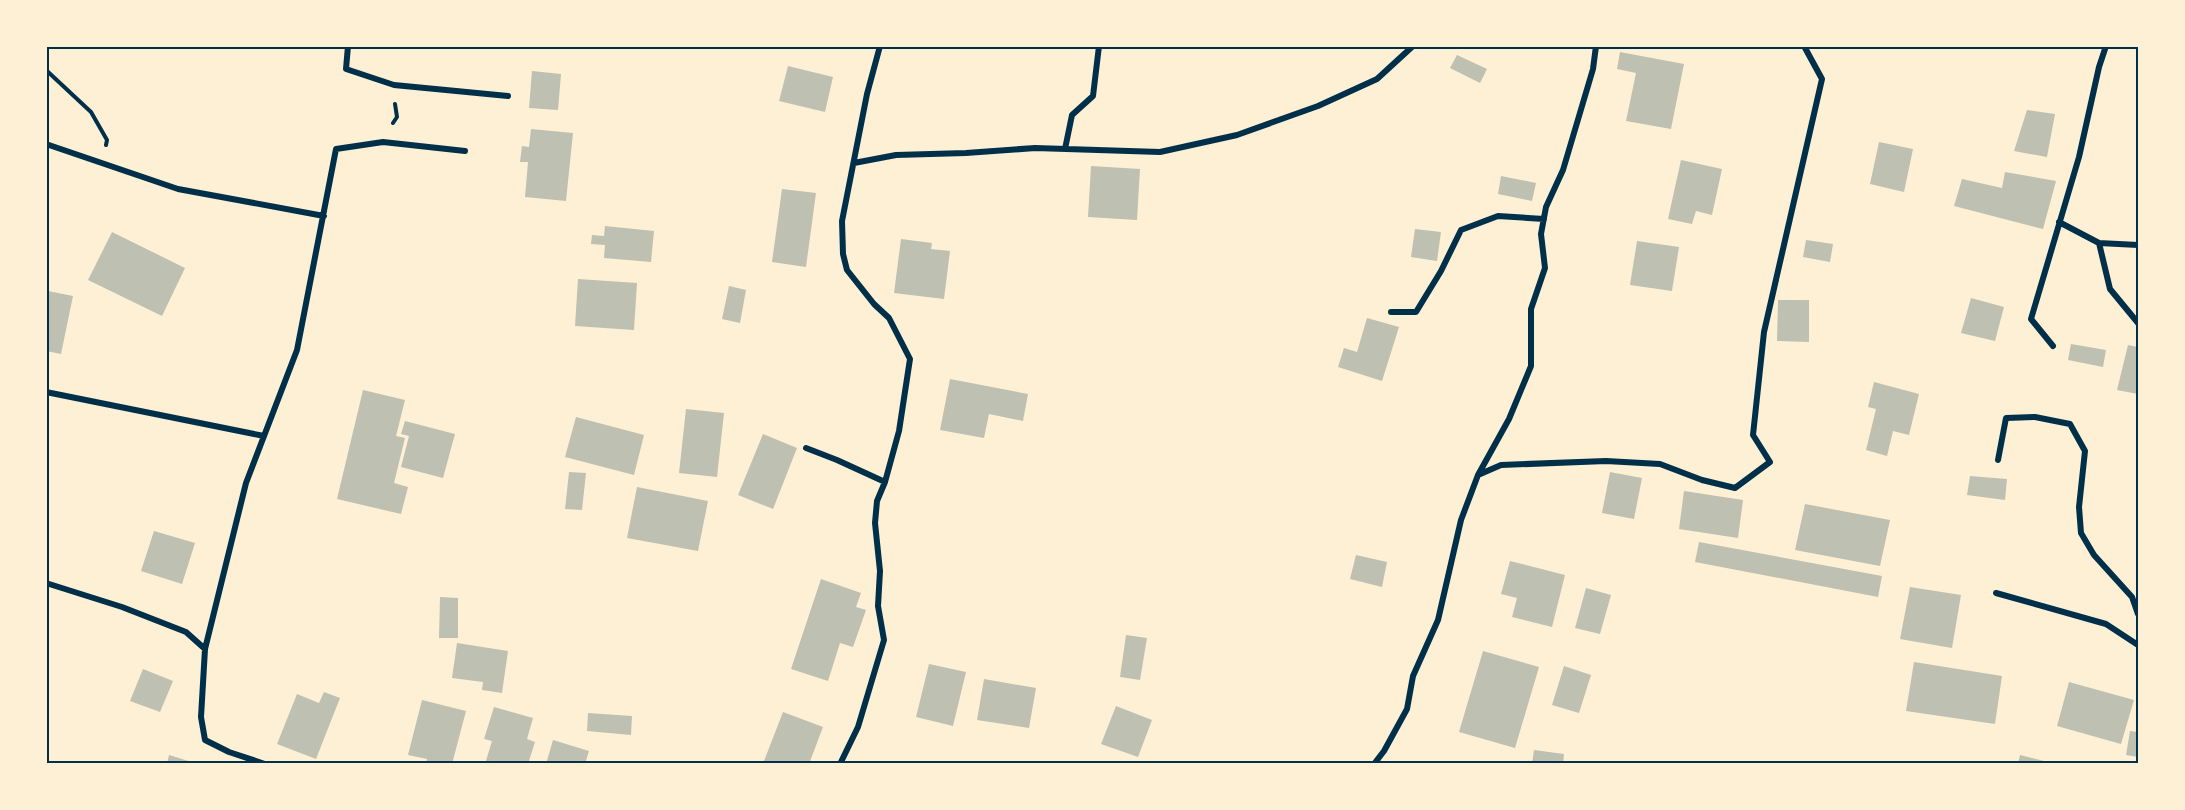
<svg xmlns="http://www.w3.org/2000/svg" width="2185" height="810" viewBox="0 0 2185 810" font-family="Roboto,sans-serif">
	<rect width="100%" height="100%" fill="#fdf0d5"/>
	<path fill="#bec0b2" d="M 1620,52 L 1684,64 L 1671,129 L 1626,121 L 1636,73 L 1617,69 Z
		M 1457,55 L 1487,69 L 1480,83 L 1450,68 Z
		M 788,66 L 833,77 L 825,112 L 779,101 Z
		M 532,71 L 561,74 L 558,110 L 529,108 Z
		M 2027,110 L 2055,114 L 2047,157 L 2014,151 Z
		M 531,129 L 573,133 L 566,201 L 525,197 L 528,162 L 520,162 L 522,146 L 529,147 Z
		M 1879,142 L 1913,149 L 1904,192 L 1870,184 Z
		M 1681,160 L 1722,169 L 1712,215 L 1696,211 L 1692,224 L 1668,219 Z
		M 1091,166 L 1140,169 L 1137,220 L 1088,217 Z
		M 2005,172 L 2056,181 L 2043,229 L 1954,206 L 1962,179 L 2002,188 Z
		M 1501,176 L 1536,183 L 1532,201 L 1498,194 Z
		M 782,189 L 816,193 L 806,267 L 772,262 Z
		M 605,226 L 654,231 L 651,262 L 604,258 L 605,245 L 591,244 L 592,235 L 604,236 Z
		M 1415,229 L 1441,232 L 1437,261 L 1411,257 Z
		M 112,232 L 185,268 L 162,316 L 88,280 Z
		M 901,239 L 932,243 L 931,249 L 950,251 L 944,299 L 894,293 Z
		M 1806,240 L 1833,244 L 1830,262 L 1803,257 Z
		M 1637,241 L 1679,247 L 1672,291 L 1630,285 Z
		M 578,279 L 637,283 L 634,330 L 575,326 Z
		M 729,286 L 746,290 L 740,323 L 722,319 Z
		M 48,291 L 73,296 L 61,354 L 46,351 Z
		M 1971,298 L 2004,307 L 1995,341 L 1961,333 Z
		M 1778,300 L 1809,300 L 1809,342 L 1777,341 Z
		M 1367,318 L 1399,327 L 1382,381 L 1338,367 L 1344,348 L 1357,352 Z
		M 2071,344 L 2106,350 L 2103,367 L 2068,360 Z
		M 2128,345 L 2138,347 L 2138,394 L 2117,390 Z
		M 950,379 L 1028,394 L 1023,421 L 989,414 L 984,438 L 940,430 Z
		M 1874,382 L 1919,394 L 1909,435 L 1893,431 L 1887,456 L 1866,450 L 1876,409 L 1868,407 Z
		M 363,390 L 405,400 L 396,436 L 405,438 L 394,483 L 408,487 L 401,514 L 337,499 Z
		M 686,409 L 724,413 L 717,477 L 679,473 Z
		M 576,417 L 644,435 L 634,475 L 565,457 Z
		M 405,421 L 455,434 L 443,478 L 401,467 L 409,436 L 401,434 Z
		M 763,434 L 797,448 L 773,509 L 738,495 Z
		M 569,472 L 586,473 L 582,510 L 565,509 Z
		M 1610,472 L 1642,478 L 1634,519 L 1602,513 Z
		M 1970,476 L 2007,479 L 2005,500 L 1967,495 Z
		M 637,487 L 708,501 L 698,551 L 627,538 Z
		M 1684,491 L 1743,500 L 1738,538 L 1679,529 Z
		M 1805,504 L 1890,520 L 1880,566 L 1795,550 Z
		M 154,531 L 195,543 L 182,584 L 141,571 Z
		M 1699,542 L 1882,576 L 1878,597 L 1695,562 Z
		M 1356,555 L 1387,562 L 1382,587 L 1350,579 Z
		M 1510,561 L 1565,575 L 1552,627 L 1512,617 L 1517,598 L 1501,594 Z
		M 821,579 L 861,593 L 856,607 L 866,610 L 853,647 L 840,643 L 828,681 L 791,669 Z
		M 1910,587 L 1961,595 L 1952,648 L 1900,639 Z
		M 1586,588 L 1611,595 L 1600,634 L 1575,628 Z
		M 440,597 L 458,598 L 458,638 L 439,638 Z
		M 1126,635 L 1147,638 L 1140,680 L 1120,677 Z
		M 457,643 L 508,651 L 502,693 L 482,690 L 483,682 L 452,678 Z
		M 1483,651 L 1539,667 L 1515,748 L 1459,732 Z
		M 1914,662 L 2002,676 L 1995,724 L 1906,711 Z
		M 929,664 L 966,672 L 953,726 L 916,717 Z
		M 1564,666 L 1591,675 L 1579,713 L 1552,705 Z
		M 143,669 L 173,681 L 160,712 L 130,701 Z
		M 984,679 L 1036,688 L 1029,728 L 977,720 Z
		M 2069,682 L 2134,700 L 2121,744 L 2057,726 Z
		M 324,692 L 340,698 L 316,759 L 277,744 L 297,694 L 319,703 Z
		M 422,700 L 466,711 L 452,764 L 426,764 L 427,759 L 408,755 Z
		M 1116,706 L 1152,720 L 1138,757 L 1101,744 Z
		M 494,707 L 533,718 L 527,739 L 535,742 L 528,764 L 485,764 L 492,741 L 484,739 Z
		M 783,712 L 823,727 L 809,764 L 771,764 L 764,761 Z
		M 588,713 L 632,716 L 631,735 L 587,731 Z
		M 2130,731 L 2138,732 L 2138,757 L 2126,755 Z
		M 553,740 L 589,751 L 585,764 L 546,764 Z
		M 1534,750 L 1564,754 L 1563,764 L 1532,764 Z
		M 169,755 L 195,763 L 195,764 L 167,764 Z
		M 2020,755 L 2052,763 L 2052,764 L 2018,764 Z"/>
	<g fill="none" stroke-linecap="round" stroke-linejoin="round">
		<path stroke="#003049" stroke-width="4" d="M 46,70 L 91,112 L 107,140 L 106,145
			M 393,123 L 397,117 L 395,104"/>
		<path stroke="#003049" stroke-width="6" d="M 348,46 L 346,69 L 394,85 L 508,96
			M 46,144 L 178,189 L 324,216
			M 1065,149 L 1072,115 L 1093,96 L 1099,46
			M 854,163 L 896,155 L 966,153 L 1035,148 L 1160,152 L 1237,135 L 1318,106 L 1377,79 L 1413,46
			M 2059,222 L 2099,243 L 2138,245
			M 2099,243 L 2110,289 L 2138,323
			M 1391,312 L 1416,312 L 1441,271 L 1461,230 L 1498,216 L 1544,219
			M 2053,346 L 2031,319 L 2079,157 L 2099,67 L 2106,46
			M 46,392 L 264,436
			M 806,448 L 837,460 L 885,482
			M 1998,460 L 2006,418 L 2035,417 L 2070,424 L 2085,451 L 2079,507 L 2081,533 L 2094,555 L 2132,597 L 2138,614
			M 1478,475 L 1509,419 L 1531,366 L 1531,309 L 1545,268 L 1541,234 L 1546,207 L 1563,170 L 1593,69 L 1596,46
			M 46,583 L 122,607 L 186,632 L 205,649 L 201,717 L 205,740 L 229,752 L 265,764
			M 1996,593 L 2106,624 L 2138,645
			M 205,649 L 246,483 L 297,350 L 336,149 L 383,142 L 465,151
			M 840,764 L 858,727 L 884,640 L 878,606 L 880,571 L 875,523 L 877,501 L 885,482 L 899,431 L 910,359 L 889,318 L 874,304 L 847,270 L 843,254 L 842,221 L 867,94 L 880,46
			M 1374,764 L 1384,751 L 1407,709 L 1413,676 L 1438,620 L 1461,520 L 1478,475 L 1501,465 L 1606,461 L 1660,464 L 1702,480 L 1735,488 L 1770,462 L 1753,435 L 1764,332 L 1822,79 L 1804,46"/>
	</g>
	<rect width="2185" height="810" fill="none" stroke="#fdf0d5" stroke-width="96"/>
	<rect x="48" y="48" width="2089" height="714" fill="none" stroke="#003049" stroke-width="2"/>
</svg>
